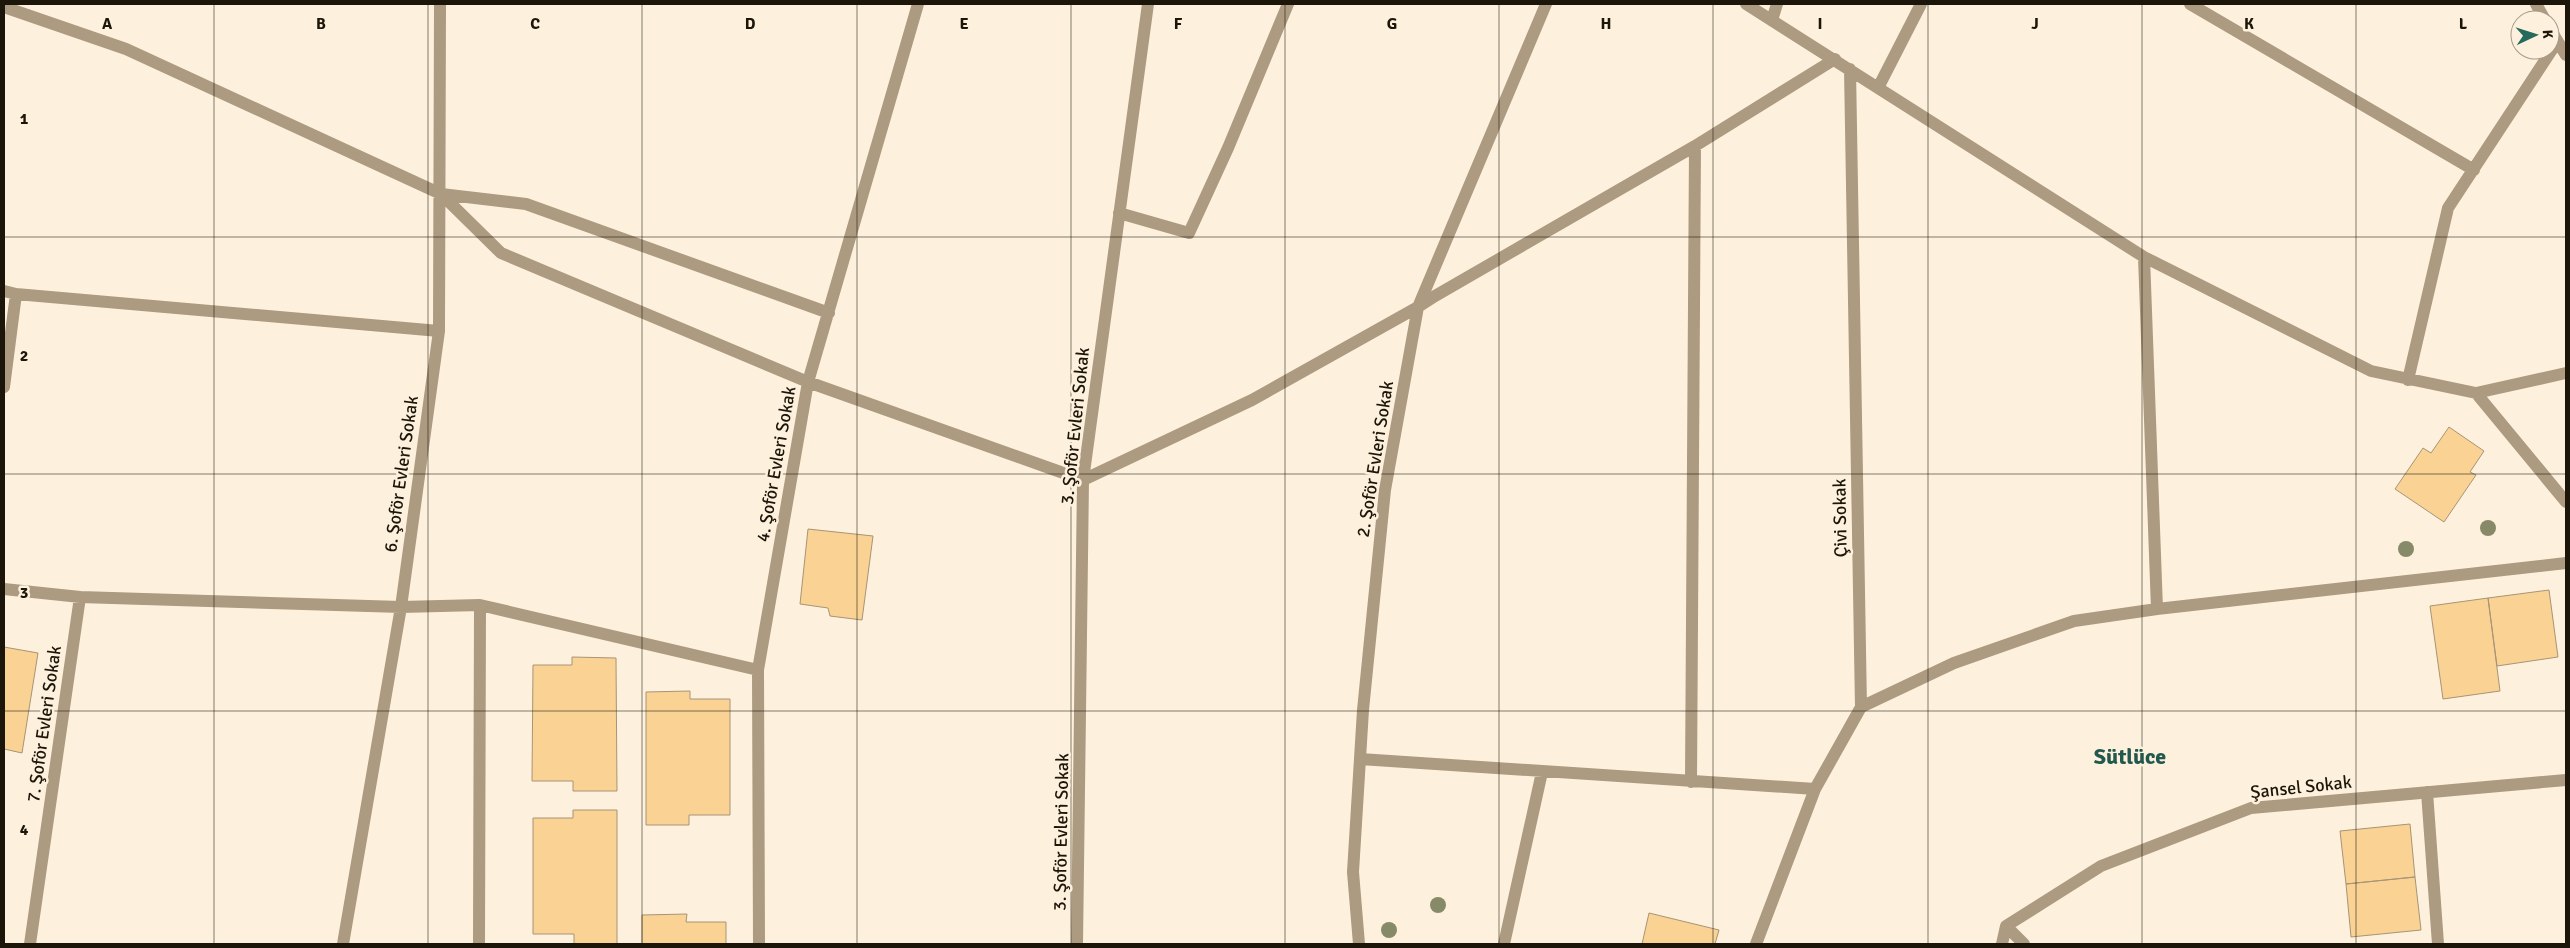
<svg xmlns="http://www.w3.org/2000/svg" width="2570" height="948" viewBox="0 0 2570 948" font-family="Signika,sans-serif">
	<rect width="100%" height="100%" fill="#fdf1dd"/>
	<path fill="#f9d294" stroke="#a89476" d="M 2449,427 L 2484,451 L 2470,472 L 2476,475 L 2444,522 L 2395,489 L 2423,448 L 2431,453 Z
		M 808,529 L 873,536 L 862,620 L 830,616 L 828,608 L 800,604 Z
		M 2549,590 L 2558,657 L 2497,666 L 2488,598 Z
		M 2488,598 L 2500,691 L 2443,699 L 2430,606 Z
		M 4,647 L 38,653 L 22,753 L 4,749 Z
		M 572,657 L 616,658 L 617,791 L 573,791 L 573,781 L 532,781 L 533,665 L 572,665 Z
		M 690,691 L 690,699 L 730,699 L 730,815 L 689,815 L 689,825 L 646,825 L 646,692 Z
		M 573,810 L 617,810 L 617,944 L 574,944 L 574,934 L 533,934 L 533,818 L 573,818 Z
		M 2410,824 L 2415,877 L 2346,884 L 2340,831 Z
		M 2415,877 L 2421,930 L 2351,937 L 2346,884 Z
		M 1649,913 L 1719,930 L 1715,944 L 1642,944 Z
		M 687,914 L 686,922 L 726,922 L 726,944 L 642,944 L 642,915 Z"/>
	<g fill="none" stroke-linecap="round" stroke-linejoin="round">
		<path stroke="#ac9a81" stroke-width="12" d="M 1746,4 L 2144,257 L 2371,371 L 2476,393 L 2566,373
			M 2190,4 L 2474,170
			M 2536,4 L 2545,20
			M 4,7 L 126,49 L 441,194 L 526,204 L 829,313
			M 1772,20 L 1777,4
			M 2550,29 L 2566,55
			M 1879,86 L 1921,4
			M 441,194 L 501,253 L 808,382 L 1083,480 L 1252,400 L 1418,307 L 1435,296 L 1695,146 L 1835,59
			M 1119,213 L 1189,233 L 1228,148 L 1288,4
			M 2144,257 L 2157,609
			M 4,291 L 16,294 L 439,331
			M 2408,380 L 2448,208 L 2557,42
			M 4,387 L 16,294
			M 2476,393 L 2566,502
			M 4,589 L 80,597 L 401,607 L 480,605 L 758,670
			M 1861,707 L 1954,663 L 2074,621 L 2157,609 L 2566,563
			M 1360,759 L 1815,789
			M 1691,782 L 1695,146
			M 2427,792 L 2438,944
			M 2006,926 L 2101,866 L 2251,808 L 2566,780
			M 2006,926 L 2024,944
			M 30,944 L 80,597
			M 343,944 L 401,607 L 439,331 L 440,4
			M 479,944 L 480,605
			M 759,944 L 758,670 L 808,382 L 918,4
			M 1077,944 L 1083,480 L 1148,4
			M 1359,944 L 1353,872 L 1363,710 L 1385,490 L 1418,307 L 1546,4
			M 1504,944 L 1542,772
			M 1756,944 L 1815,789 L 1861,707 L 1850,69
			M 2002,944 L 2006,926"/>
	</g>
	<g fill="#868a68">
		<circle cx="2488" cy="528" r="8"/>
		<circle cx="2406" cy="549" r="8"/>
		<circle cx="1438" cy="905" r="8"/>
		<circle cx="1389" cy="930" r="8"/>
	</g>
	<path fill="none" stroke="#1c1509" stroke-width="1" stroke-opacity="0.55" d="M 214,4 L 214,944M 428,4 L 428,944M 642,4 L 642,944M 857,4 L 857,944M 1071,4 L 1071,944M 1285,4 L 1285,944M 1499,4 L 1499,944M 1713,4 L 1713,944M 1928,4 L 1928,944M 2142,4 L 2142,944M 2356,4 L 2356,944M 4,237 L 2566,237M 4,474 L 2566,474M 4,711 L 2566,711"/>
	<g text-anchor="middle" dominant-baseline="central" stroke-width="5" stroke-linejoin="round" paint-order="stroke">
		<g font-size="18" fill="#1c1509" stroke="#fdf1dd">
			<text transform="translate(1075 426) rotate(-84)">3. Şoför Evleri Sokak</text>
			<text transform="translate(1375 459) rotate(-81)">2. Şoför Evleri Sokak</text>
			<text transform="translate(776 464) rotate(-80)">4. Şoför Evleri Sokak</text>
			<text transform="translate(401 474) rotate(-82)">6. Şoför Evleri Sokak</text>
			<text transform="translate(1840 518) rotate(-91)">Çivi Sokak</text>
			<text transform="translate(44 724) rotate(-82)">7. Şoför Evleri Sokak</text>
			<text transform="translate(2301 787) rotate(-6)">Şansel Sokak</text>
			<text transform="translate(1061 832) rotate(-89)">3. Şoför Evleri Sokak</text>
		</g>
		<g font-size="22" font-weight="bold" fill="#22584d" stroke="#fdf1dd">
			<text x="2130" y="756">Sütlüce</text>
		</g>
	</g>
	<g font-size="16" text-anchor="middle" font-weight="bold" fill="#1c1509" stroke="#fdf1dd" stroke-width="5" stroke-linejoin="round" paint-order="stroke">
		<text x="107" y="29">A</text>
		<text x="321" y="29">B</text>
		<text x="535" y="29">C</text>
		<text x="750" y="29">D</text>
		<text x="964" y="29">E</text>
		<text x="1178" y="29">F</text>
		<text x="1392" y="29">G</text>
		<text x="1606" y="29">H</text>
		<text x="1820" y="29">I</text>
		<text x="2035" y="29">J</text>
		<text x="2249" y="29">K</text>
		<text x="2463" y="29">L</text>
		<text x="24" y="124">1</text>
		<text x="24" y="361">2</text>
		<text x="24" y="598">3</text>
		<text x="24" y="835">4</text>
	</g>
	<rect width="2570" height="948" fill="none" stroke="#1c1509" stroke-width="10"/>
	<g transform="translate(2535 35) rotate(86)"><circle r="24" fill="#fdf1dd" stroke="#a39988"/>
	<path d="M0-4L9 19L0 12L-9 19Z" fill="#256a5c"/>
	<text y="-8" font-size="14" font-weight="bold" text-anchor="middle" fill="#1c1509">K</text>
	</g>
</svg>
